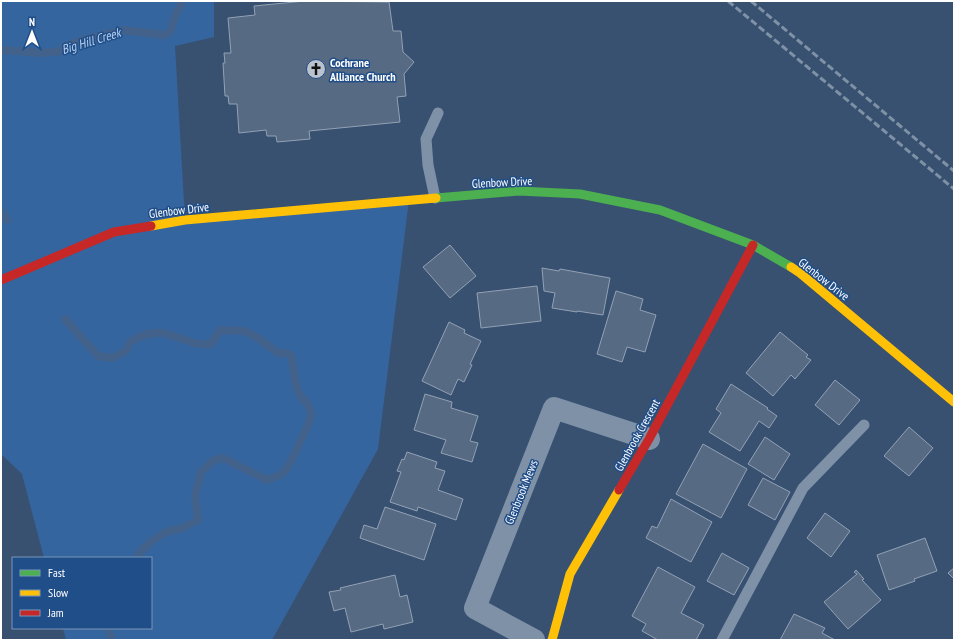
<svg xmlns="http://www.w3.org/2000/svg" width="955" height="641" viewBox="0 0 955 641" font-family="'PT Sans Narrow',sans-serif">
	<rect width="100%" height="100%" fill="#385171"/>
	<path fill="#35659f" d="M 1,1 L 214,1 L 214,37 L 175,46 L 185,220 L 409,200 L 378,449 L 272,640 L 66,640 L 63,628 L 151,628 L 151,558 L 44,558 L 22,474 L 1,454 Z"/>
	<g fill="none" stroke-linecap="round" stroke-linejoin="round">
		<path stroke="#42628c" stroke-width="8" d="M 1,51 L 4,50 L 43,53 L 62,51 L 65,46 L 83,40 L 124,30 L 165,35 L 171,30 L 175,15 L 183,1
			M 1,212 L 7,220
			M 65,319 L 98,356 L 112,358 L 126,351 L 130,342 L 141,336 L 153,333 L 164,333 L 198,344 L 211,344 L 220,330 L 245,331 L 258,338 L 278,353 L 285,353 L 291,355 C 294,366 293,377 297,388 C 299,398 311,403 311,414 C 311,421 289,467 284,472 C 280,476 272,478 267,480 L 223,458 L 214,460 L 201,472 L 195,496 L 198,520 L 182,528 L 166,532 L 152,541 L 140,552 L 137,558
			M 108,628 L 112,640"/>
	</g>
	<path fill="#566a83" stroke="#93a1b4" d="M 305,1 L 389,2 L 393,31 L 401,31 L 403,52 L 414,62 L 404,74 L 406,96 L 397,97 L 400,122 L 309,131 L 310,139 L 277,142 L 276,136 L 267,136 L 266,130 L 239,133 L 237,104 L 229,104 L 228,96 L 225,96 L 223,63 L 225,63 L 224,53 L 231,53 L 228,18 L 255,15 L 254,6 Z
		M 450,245 L 476,276 L 450,298 L 423,267 Z
		M 542,268 L 559,271 L 560,269 L 610,278 L 603,315 L 577,311 L 577,312 L 552,308 L 555,293 L 544,291 Z
		M 537,286 L 541,321 L 481,328 L 477,293 Z
		M 616,291 L 643,299 L 640,310 L 656,315 L 645,352 L 627,347 L 622,362 L 597,354 Z
		M 449,322 L 465,330 L 464,333 L 481,341 L 470,364 L 472,365 L 464,382 L 458,379 L 451,395 L 422,381 Z
		M 780,332 L 808,355 L 806,357 L 811,360 L 795,379 L 791,375 L 773,396 L 746,373 Z
		M 835,380 L 860,400 L 839,425 L 815,405 Z
		M 731,384 L 768,408 L 767,409 L 777,416 L 769,428 L 759,421 L 740,451 L 709,432 L 721,413 L 716,409 Z
		M 425,394 L 452,402 L 451,408 L 478,416 L 470,441 L 478,443 L 472,462 L 441,453 L 446,440 L 414,430 Z
		M 909,427 L 933,448 L 909,476 L 884,456 Z
		M 765,437 L 790,454 L 774,480 L 748,464 Z
		M 703,444 L 747,469 L 721,518 L 676,494 Z
		M 407,452 L 437,462 L 435,468 L 445,471 L 438,490 L 463,499 L 456,520 L 418,507 L 417,511 L 390,502 L 401,472 L 397,471 L 402,459 L 404,460 Z
		M 763,478 L 790,492 L 775,520 L 748,505 Z
		M 671,499 L 712,522 L 691,562 L 646,538 L 652,526 L 657,528 Z
		M 385,507 L 436,524 L 424,560 L 360,538 L 364,525 L 377,529 Z
		M 825,513 L 850,531 L 831,557 L 807,538 Z
		M 925,538 L 937,571 L 914,579 L 915,581 L 889,590 L 877,555 Z
		M 722,553 L 749,568 L 734,595 L 707,581 Z
		M 658,567 L 695,587 L 681,613 L 704,625 L 696,640 L 658,640 L 642,631 L 646,624 L 632,616 Z
		M 954,568 L 954,579 L 948,573 Z
		M 856,570 L 864,579 L 862,580 L 881,600 L 848,629 L 824,602 L 857,574 L 854,572 Z
		M 395,575 L 400,597 L 407,595 L 413,622 L 384,629 L 383,624 L 351,632 L 345,608 L 334,611 L 329,592 L 341,590 L 340,588 Z
		M 794,614 L 825,628 L 822,633 L 835,640 L 780,640 Z"/>
	<g fill="none" stroke-linecap="round" stroke-linejoin="round">
		<path stroke="#7f91a7" stroke-width="11" d="M 435,198 L 428,165 L 426,139 L 438,113
			M 722,640 L 803,488 L 864,425"/>
		<path stroke="#7f91a7" stroke-width="22" d="M 534,640 L 475,608 L 554,408 L 649,439"/>
		<path stroke="#4caf50" stroke-width="9" d="M 436,198 L 519,191 L 580,194 L 660,210 L 753,245 L 791,267"/>
		<path stroke="#ffc107" stroke-width="9" d="M 151,226 L 185,220 L 436,198
			M 791,267 L 800,273 L 954,402
			M 552,640 L 570,574 L 619,490"/>
		<path stroke="#c62828" stroke-width="9" d="M 1,280 L 114,232 L 151,226
			M 619,490 L 649,439 L 753,245"/>
		<path stroke="#7f91a5" stroke-width="3" stroke-dasharray="7 3" stroke-linecap="butt" d="M 728,1 L 954,189
			M 751,1 L 954,171"/>
	</g>
	<defs>
		<symbol id="church-disc" viewBox="-11 -11 22 22"><circle r="9.5" fill="#b9c2cd" stroke="#204e89"/><path d="M-1.2-6h2.4v3.5h3.3v2.4h-3.3V6h-2.4V-.1h-3.3v-2.4h3.3Z" fill="#111"/></symbol>
	</defs>
	<g fill-rule="evenodd">
		<use href="#church-disc" x="305" y="58" width="22" height="22"/>
	</g>
	<g text-anchor="middle" dominant-baseline="central" stroke-width="3" stroke-linejoin="round" paint-order="stroke">
		<g font-size="12" font-weight="bold" fill="#fff" stroke="#204e89" text-anchor="start">
			<text x="330" y="62">Cochrane<tspan x="330" dy="14">Alliance Church</tspan></text>
		</g>
		<g font-size="12" fill="#fff" stroke="#204e89">
			<text transform="translate(502 182) rotate(-3)">Glenbow Drive</text>
			<text transform="translate(179 210) rotate(-7)">Glenbow Drive</text>
			<text transform="translate(824 279) rotate(38)">Glenbow Drive</text>
			<text transform="translate(637 435) rotate(-61)">Glenbrook Crescent</text>
			<text transform="translate(521 492) rotate(-68)">Glenbrook Mews</text>
		</g>
		<g font-size="13" font-style="italic" fill="#b7d2f2" stroke="#204e89">
			<text transform="translate(91 41) rotate(-17)">Big Hill Creek</text>
		</g>
	</g>
	<rect width="955" height="641" fill="none" stroke="#ffffff" stroke-width="4"/>
	<rect x="12" y="557" width="140" height="72" fill="#204e89" stroke="#7995b8"/>
	<rect x="20" y="570" width="20" height="6" fill="#4caf50" stroke="#7995b8"/>
	<text x="48" y="577" font-size="12" fill="#ffffff">Fast</text>
	<rect x="20" y="590" width="20" height="6" fill="#ffc107" stroke="#7995b8"/>
	<text x="48" y="597" font-size="12" fill="#ffffff">Slow</text>
	<rect x="20" y="610" width="20" height="6" fill="#c62828" stroke="#7995b8"/>
	<text x="48" y="617" font-size="12" fill="#ffffff">Jam</text>
	<g transform="translate(32 32)" stroke="#204e89" stroke-width="3" paint-order="stroke">
	<path d="M0-3L7 15L0 10L-7 15Z" fill="#ffffff"/>
	<text y="-6" font-size="11" font-weight="bold" text-anchor="middle" fill="#ffffff">N</text>
	</g>
</svg>
